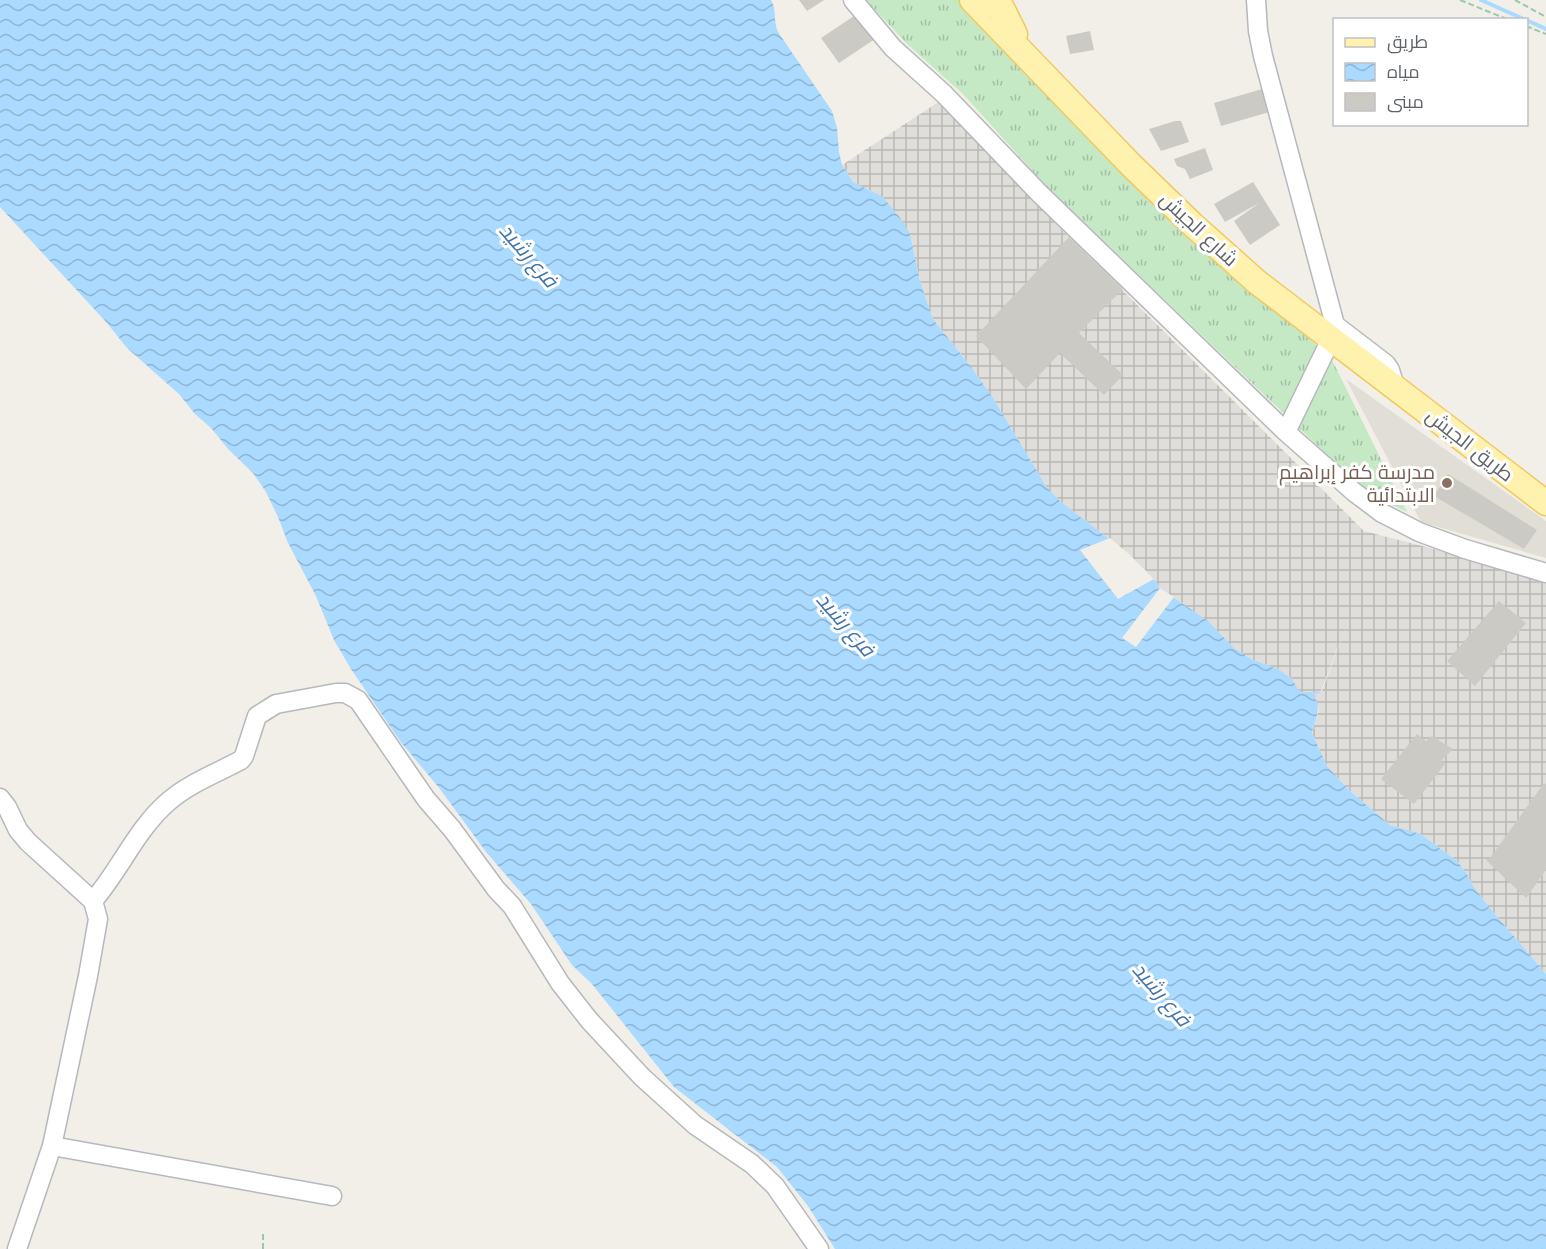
<svg xmlns="http://www.w3.org/2000/svg" width="1546" height="1249" viewBox="0 0 1546 1249" font-family="'PT Sans',Cairo,sans-serif">
	<defs>
		<pattern id="industrial-grid" width="8" height="8" patternUnits="userSpaceOnUse" patternTransform="scale(1.5)"><rect width="8" height="8" fill="#e0deda"/><path d="M0 4h8M4 0v8" fill="none" stroke="#b9b8b5"/></pattern>
		<pattern id="grass-tufts" width="24" height="20" patternUnits="userSpaceOnUse" patternTransform="scale(1.5)"><rect width="24" height="20" fill="#c5e8c5"/><path d="M3 7l-1-3M5 7V3M7 7l1-3M15 17l-1-3M17 17v-4M19 17l1-3" fill="none" stroke="#a3c0a4"/></pattern>
		<pattern id="water-waves" width="16" height="10" patternUnits="userSpaceOnUse" patternTransform="scale(1.5)"><rect width="16" height="10" fill="#aadaff"/><path d="M0 5q4-4 8 0t8 0" fill="none" stroke="#8eb4d2"/></pattern>
	</defs>
	<rect width="100%" height="100%" fill="#f1efe8"/>
	<path fill="url(#industrial-grid)" d="M 940,101 L 954,108 L 1037,205 L 1364,531 L 1546,578 L 1546,974 L 1489,907 L 1473,886 L 1467,874 L 1457,861 L 1421,834 L 1390,825 L 1349,790 L 1327,766 L 1312,733 L 1319,710 L 1313,695 L 1321,693 L 1351,615 L 1320,693 L 1300,693 L 1292,679 L 1278,669 L 1251,659 L 1234,648 L 1208,621 L 1160,588 L 1154,579 L 1129,554 L 1060,501 L 1046,486 L 993,398 L 972,368 L 933,319 L 920,281 L 910,234 L 870,190 L 863,188 L 853,182 L 842,165 Z"/>
	<path fill="#e1ded6" d="M 1346,379 L 1546,521 L 1546,558 L 1421,522 Z"/>
	<path fill="url(#grass-tufts)" d="M 866,0 L 962,0 L 1229,270 L 1331,358 L 1407,512 L 1367,493 L 1048,188 L 963,94 L 907,44 Z"/>
	<path fill="url(#water-waves)" d="M 0,0 L 771,0 C 777,10 773,21 778,32 L 832,111 L 837,128 L 839,152 L 842,165 L 853,182 L 883,197 L 901,219 L 910,234 L 920,281 L 933,319 L 972,368 L 993,398 L 1046,486 L 1060,501 L 1129,554 L 1154,579 L 1160,588 L 1208,621 L 1234,648 L 1251,659 L 1278,669 L 1292,679 L 1300,692 L 1323,692 L 1313,695 C 1323,707 1315,719 1312,733 L 1327,766 L 1349,790 L 1390,825 L 1421,834 L 1457,861 L 1467,874 L 1473,886 L 1489,907 L 1546,974 L 1546,1249 L 835,1249 L 808,1206 L 777,1167 L 674,1087 L 592,984 L 572,965 L 531,904 L 486,852 L 440,789 L 400,741 L 351,669 L 334,640 L 316,596 L 288,543 L 278,517 L 266,492 L 253,473 L 228,449 L 212,429 L 195,414 L 179,394 L 127,348 L 107,323 L 0,207 Z"/>
	<path fill="#f1efe8" d="M 1110,538 L 1129,554 L 1154,579 L 1118,599 L 1080,550 Z
		M 1160,588 L 1174,597 L 1136,647 L 1122,638 Z"/>
	<g fill="none" stroke-linecap="round" stroke-linejoin="round">
		<path stroke="#aadaff" stroke-width="4" d="M 1481,0 L 1546,29"/>
	</g>
	<path fill="#cccac5" d="M 799,0 L 824,0 L 807,11 Z
		M 857,14 L 875,39 L 839,63 L 821,38 Z
		M 1090,31 L 1094,50 L 1070,54 L 1066,36 Z
		M 1269,87 L 1276,110 L 1221,126 L 1214,103 Z
		M 1175,121 L 1181,121 L 1189,142 L 1161,151 L 1149,129 Z
		M 1205,148 L 1213,170 L 1190,179 L 1185,169 L 1177,166 L 1174,159 Z
		M 1253,182 L 1280,225 L 1250,245 L 1234,221 L 1259,203 L 1225,222 L 1214,204 Z
		M 1069,237 L 1123,289 L 1079,333 L 1123,375 L 1104,395 L 1060,353 L 1026,389 L 976,336 Z
		M 1448,474 L 1537,530 L 1524,549 L 1434,496 Z
		M 1499,601 L 1526,623 L 1475,686 L 1447,661 Z
		M 1417,734 L 1426,741 L 1432,736 L 1453,749 L 1441,761 L 1445,764 L 1414,804 L 1381,779 Z
		M 1544,783 L 1546,784 L 1546,870 L 1526,898 L 1486,860 L 1490,858 Z"/>
	<g fill="none" stroke-linecap="round" stroke-linejoin="round">
		<defs>
			<path id="minor" d="M 853,0 L 893,48 L 944,94 L 1039,193 L 1286,432 L 1354,492 L 1382,513 L 1419,532 L 1465,549 L 1546,573
				M 1256,0 L 1258,31 L 1263,56 L 1335,325 L 1386,364 L 1390,370 L 1395,387
				M 1286,432 L 1331,339
				M 0,798 L 7,807 L 18,830 L 28,842 L 93,901 L 98,919 L 88,976 L 52,1146 L 17,1249
				M 93,901 C 120,870 137,828 169,801 C 190,783 217,773 241,760 L 244,756 L 257,716 L 276,704 L 336,693 L 345,693 L 358,700 L 426,799 L 452,829 L 496,889 L 512,906 L 560,983 L 589,1020 L 642,1077 L 695,1125 L 752,1164 L 775,1186 L 819,1249
				M 52,1146 L 332,1196"/>
			<path id="major" d="M 972,0 L 1131,165 L 1193,225 L 1257,282 L 1546,503
				M 998,0 L 1015,34"/>
		</defs>
		<use href="#minor" stroke="#b5b8bc" stroke-width="21"/>
		<use href="#major" stroke="#f2c960" stroke-width="27"/>
		<path stroke="#9cc7a9" stroke-width="2" stroke-dasharray="6 3" stroke-linecap="butt" d="M 1460,0 L 1509,20
			M 1515,0 L 1546,17
			M 1526,26 L 1546,34
			M 263,1249 L 263,1232"/>
		<use href="#minor" stroke="#fff" stroke-width="18"/>
		<use href="#major" stroke="#fff2af" stroke-width="24"/>
	</g>
	<circle fill="#8d6e63" stroke="#fff" stroke-width="2" cx="1447" cy="483" r="6"/>
	<g text-anchor="middle" dominant-baseline="central" stroke-width="6" stroke-linejoin="round" paint-order="stroke">
		<g font-size="20" fill="#5f6368" stroke="#fff">
			<text transform="translate(1199 229) rotate(43)">شارع الجيش</text>
			<text transform="translate(1470 445) rotate(38)">طريق الجيش</text>
		</g>
		<g font-size="20" fill="#785e54" stroke="#fff" text-anchor="end">
			<text x="1435" y="472">مدرسة كفر إبراهيم<tspan x="1435" dy="23">الابتدائية</tspan></text>
		</g>
		<g font-size="21" font-style="italic" fill="#4174aa" stroke="#fff">
			<text transform="translate(529 255) rotate(49)">فرع رشيد</text>
			<text transform="translate(846 624) rotate(49)">فرع رشيد</text>
			<text transform="translate(1162 994) rotate(49)">فرع رشيد</text>
		</g>
	</g>
	<rect x="1333" y="18" width="195" height="108" fill="#ffffff" stroke="#bfc1c3" stroke-width="1.5"/>
	<rect x="1345" y="38" width="30" height="9" fill="#fff2af" stroke="#bfc1c3" stroke-width="1.5"/>
	<text x="1387" y="48" font-size="18" fill="#5f6368">طريق</text>
	<rect x="1345" y="63" width="30" height="18" fill="url(#water-waves)" stroke="#bfc1c3" stroke-width="1.5"/>
	<text x="1387" y="78" font-size="18" fill="#5f6368">مياه</text>
	<rect x="1345" y="93" width="30" height="18" fill="#cccac5" stroke="#bfc1c3" stroke-width="1.5"/>
	<text x="1387" y="108" font-size="18" fill="#5f6368">مبنى</text>
</svg>
